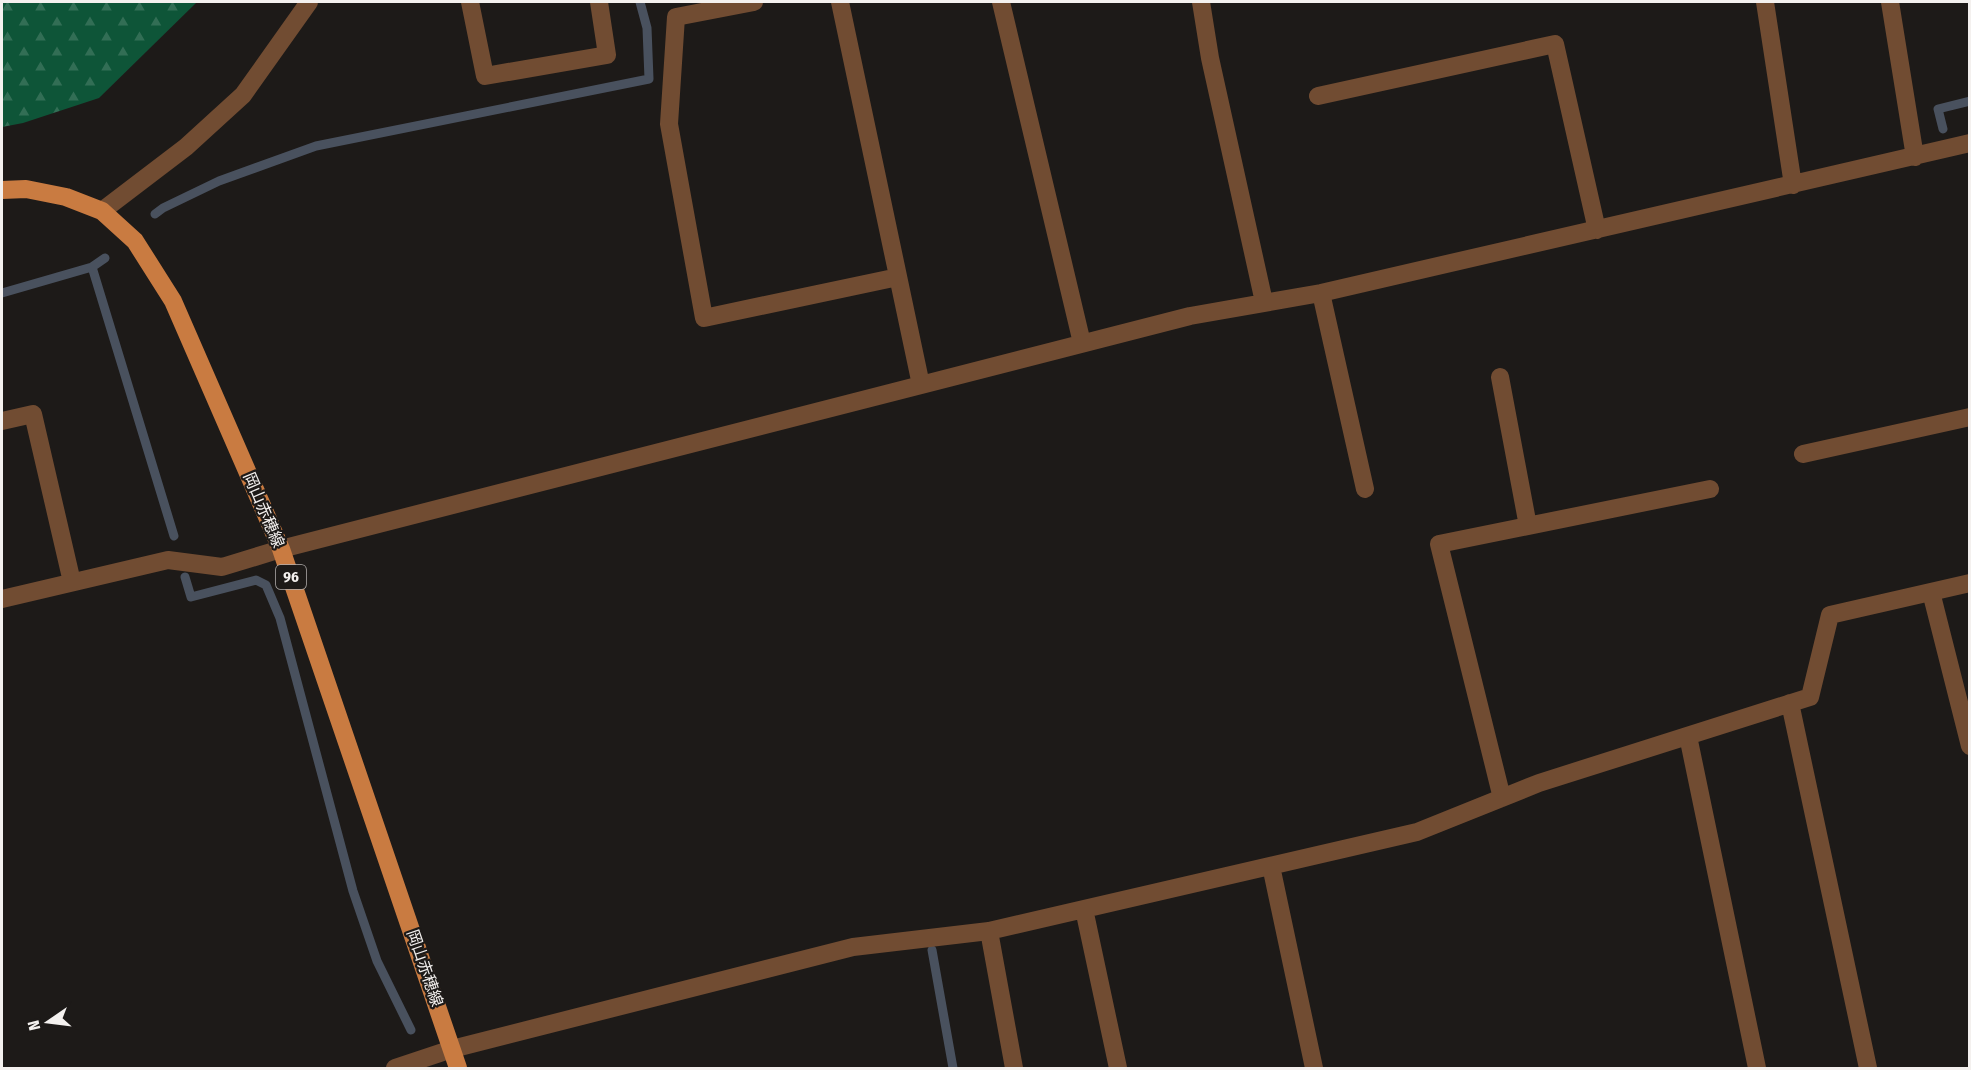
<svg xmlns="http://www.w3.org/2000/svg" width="1971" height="1070" viewBox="0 0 1971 1070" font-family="'Fira Sans Condensed','Noto Sans JP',sans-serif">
	<defs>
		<pattern id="forest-firs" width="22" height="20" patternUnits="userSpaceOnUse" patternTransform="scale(1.5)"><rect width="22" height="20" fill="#0e5538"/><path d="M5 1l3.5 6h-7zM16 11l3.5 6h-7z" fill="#326e55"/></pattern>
	</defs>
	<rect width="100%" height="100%" fill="#1d1a18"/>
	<path fill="url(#forest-firs)" d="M 2,2 L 197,2 L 99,98 L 23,123 L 2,127 Z"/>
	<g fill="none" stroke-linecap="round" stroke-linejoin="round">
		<path stroke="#49515e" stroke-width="9" d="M 1943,129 L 1938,109 L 1970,101
			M 155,214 L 163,208 L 219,181 L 316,146 L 649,79 L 647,28 L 640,2
			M 92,267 L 174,536
			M 2,293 L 92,267 L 105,258
			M 185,577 L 191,597 L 256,580 L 266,585 L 280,618 L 353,891 L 377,961 L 411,1030
			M 932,950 L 953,1068"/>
		<path stroke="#714c32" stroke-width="18" d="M 470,2 L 485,76 L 607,55 L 599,2
			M 754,2 L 676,17 L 669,124 L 704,318 L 898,277
			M 840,2 L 921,385
			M 1001,2 L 1082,343
			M 1201,2 L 1210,58 L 1264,302
			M 1765,2 L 1793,185
			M 1890,2 L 1915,157
			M 1318,96 L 1555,44 L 1597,230
			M 102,211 L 186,147 L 243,95 L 309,2
			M 1321,293 L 1365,489
			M 1500,377 L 1528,526
			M 2,421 L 33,414 L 72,582
			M 1803,454 L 1970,417
			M 1931,592 L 1970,746
			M 2,599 L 168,560 L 222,567 L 281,549 L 1190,316 L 1321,293 L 1970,143
			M 1790,703 L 1868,1068
			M 1688,736 L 1757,1068
			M 1502,798 L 1439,544 L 1710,489
			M 1271,866 L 1314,1068
			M 1084,909 L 1118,1068
			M 989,931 L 1014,1068
			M 395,1068 L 452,1049 L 853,947 L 989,931 L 1417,832 L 1539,783 L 1810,697 L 1830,615 L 1970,583"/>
		<path stroke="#c97b41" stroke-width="18" d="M 2,190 L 26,189 L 66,197 L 102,211 L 135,241 L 173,301 L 281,549 L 458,1068"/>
	</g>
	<g text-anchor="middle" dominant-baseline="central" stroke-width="4.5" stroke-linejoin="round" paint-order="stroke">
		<rect fill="#1d1a18" stroke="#b4b0ae" stroke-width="1.5" x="276" y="565" width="30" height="24" rx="4.5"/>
		<g font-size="15" font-weight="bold" fill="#f4f1ef">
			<text x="291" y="577">96</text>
		</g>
		<g font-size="16" fill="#f4f1ef" stroke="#1d1a18">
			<text transform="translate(264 510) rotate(67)">岡山赤穂線</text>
			<text transform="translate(425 968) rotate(71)">岡山赤穂線</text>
		</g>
	</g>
	<rect width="1971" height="1070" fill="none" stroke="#f4f1ef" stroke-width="6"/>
	<g transform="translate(48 1022) rotate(256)" stroke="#1d1a18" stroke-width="4.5" paint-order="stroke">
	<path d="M0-4.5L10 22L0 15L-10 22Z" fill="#f4f1ef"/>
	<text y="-9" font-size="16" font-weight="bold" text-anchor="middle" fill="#f4f1ef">N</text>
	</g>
</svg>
